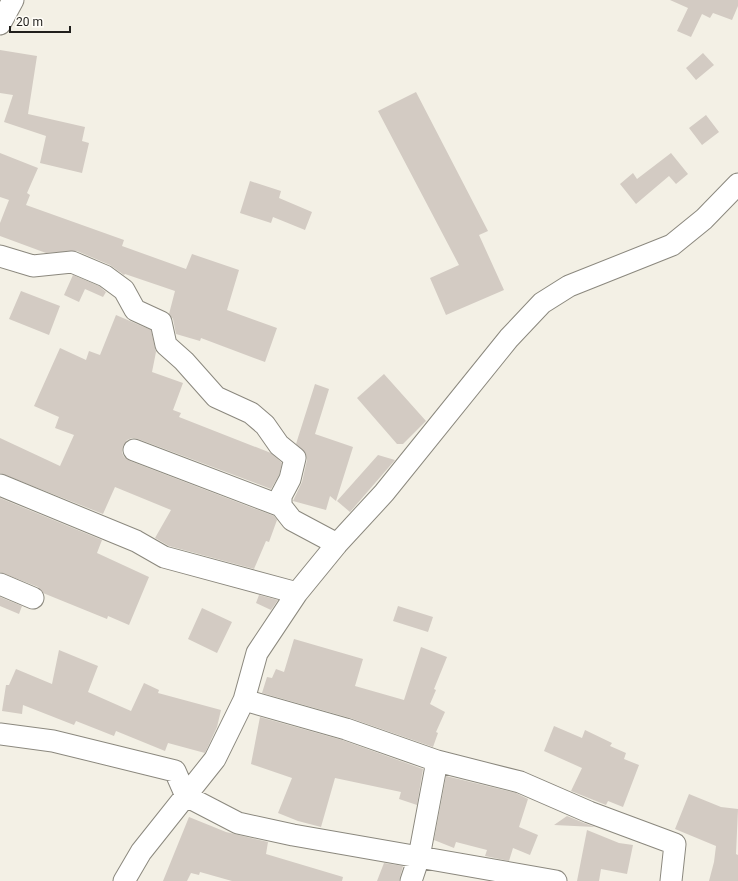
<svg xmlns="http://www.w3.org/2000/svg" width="738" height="881" viewBox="0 0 738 881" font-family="Roboto,sans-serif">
	<rect width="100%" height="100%" fill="#f3f0e5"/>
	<path fill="#d3cbc3" d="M 670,0 L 738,0 L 738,6 L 732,20 L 713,13 L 710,18 L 702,14 L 691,37 L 677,31 L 688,8 Z
		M 0,50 L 37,56 L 28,114 L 85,127 L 82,141 L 89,143 L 82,173 L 40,163 L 46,136 L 4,122 L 13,95 L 0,93 Z
		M 703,53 L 714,65 L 696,80 L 686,68 Z
		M 416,92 L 488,231 L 479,235 L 504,290 L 446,315 L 430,278 L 459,265 L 378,111 Z
		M 706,115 L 719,132 L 702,145 L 689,128 Z
		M 0,153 L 38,168 L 27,193 L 30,195 L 26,205 L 124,240 L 122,246 L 186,269 L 192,254 L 239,270 L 227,310 L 277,328 L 265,362 L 201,338 L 200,341 L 176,334 L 173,319 L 169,314 L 175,291 L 125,274 L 124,275 L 110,265 L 77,251 L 46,253 L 0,236 L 0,223 L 9,200 L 0,197 Z
		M 671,153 L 688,174 L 676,184 L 669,176 L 636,204 L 620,184 L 633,173 L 637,179 Z
		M 250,181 L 281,191 L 279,198 L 312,212 L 305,230 L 273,217 L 271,223 L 240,213 Z
		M 73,275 L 99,286 L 106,292 L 103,297 L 85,289 L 79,302 L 64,295 Z
		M 21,291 L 60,306 L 49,335 L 9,319 Z
		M 116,315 L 151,330 L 156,352 L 152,372 L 183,383 L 173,410 L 181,413 L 179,417 L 271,453 L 282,463 L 279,475 L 271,489 L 138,439 L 132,438 L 127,440 L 123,446 L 122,452 L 124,457 L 130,461 L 274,516 L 277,520 L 269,542 L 266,541 L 254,569 L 169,546 L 155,538 L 171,510 L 115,487 L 103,514 L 0,473 L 0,438 L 60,466 L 74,435 L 55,428 L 59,417 L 34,406 L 60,348 L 86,360 L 89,351 L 100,355 Z
		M 384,374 L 426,421 L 403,444 L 397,444 L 357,398 Z
		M 315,384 L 329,389 L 315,434 L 353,447 L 336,501 L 330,496 L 326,510 L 293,501 L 302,482 L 307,460 L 306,454 L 296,444 Z
		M 378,455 L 395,460 L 350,512 L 337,501 Z
		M 0,498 L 102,540 L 97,553 L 149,577 L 129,625 L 108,616 L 107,619 L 43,593 L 38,587 L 0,572 Z
		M 259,595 L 278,600 L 271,610 L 256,603 Z
		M 0,597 L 22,606 L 19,614 L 0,606 Z
		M 398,606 L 433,617 L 428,632 L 393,621 Z
		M 202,608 L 232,622 L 217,653 L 188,639 Z
		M 294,639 L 363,659 L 355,686 L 404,700 L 421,647 L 447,657 L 434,689 L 436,690 L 430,704 L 445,712 L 436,732 L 438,733 L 433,747 L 350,718 L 262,693 L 267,677 L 272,678 L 276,669 L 284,672 Z
		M 59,650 L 98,666 L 88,692 L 131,711 L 144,683 L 159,690 L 158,693 L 221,710 L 217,727 L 205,753 L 168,743 L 165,751 L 116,731 L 114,736 L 76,721 L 74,725 L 23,705 L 22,714 L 2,711 L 6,685 L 9,685 L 16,669 L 52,684 Z
		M 260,717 L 342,740 L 423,769 L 417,805 L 399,799 L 401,792 L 335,778 L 321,827 L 298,821 L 278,813 L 292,778 L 251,764 Z
		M 554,726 L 582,738 L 585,730 L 612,743 L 610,746 L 626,753 L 624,759 L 639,765 L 623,807 L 608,801 L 606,805 L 571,791 L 582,768 L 544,751 Z
		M 446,776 L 516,793 L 528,799 L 519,827 L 538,835 L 530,855 L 513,848 L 509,861 L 485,856 L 487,850 L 456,842 L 454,848 L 434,840 Z
		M 689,794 L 721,807 L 738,809 L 736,854 L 738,855 L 738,881 L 709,881 L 714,862 L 716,846 L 675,829 Z
		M 567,816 L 584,823 L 595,827 L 554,825 Z
		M 189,817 L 226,832 L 268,842 L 266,854 L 343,877 L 342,881 L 232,881 L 200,872 L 199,875 L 191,873 L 187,881 L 163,881 Z
		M 587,830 L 619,843 L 633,845 L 627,874 L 601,869 L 599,881 L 577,881 Z
		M 384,863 L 403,866 L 399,881 L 377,881 Z"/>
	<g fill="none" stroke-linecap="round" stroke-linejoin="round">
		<defs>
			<path id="minor" d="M 0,24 L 13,0
				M 0,256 L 33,266 L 72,262 L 105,276 L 124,290 L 135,310 L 161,322 L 166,345 L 184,361 L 216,397 L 251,413 L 265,425 L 279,445 L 295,458 L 290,479 L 281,496 L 281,506 L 292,520 L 337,544
				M 134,450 L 281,506
				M 0,485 L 136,541 L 164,557 L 297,593
				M 0,584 L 33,598
				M 244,700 L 346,729 L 437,761 L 520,782 L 589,812 L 675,844 L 671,881
				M 0,734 L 53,741 L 175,771 L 186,796 L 238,823 L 293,835 L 556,881
				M 124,881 L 141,852 L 215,759 L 244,700 L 257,653 L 297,593 L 337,544 L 384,493 L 509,338 L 542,303 L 569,286 L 672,245 L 704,219 L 738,184
				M 411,881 L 419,857 L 437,761"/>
		</defs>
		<use href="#minor" stroke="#8b887e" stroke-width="23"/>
		<use href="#minor" stroke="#fff" stroke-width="21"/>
	</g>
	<path d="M10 26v6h60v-6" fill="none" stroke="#201f1c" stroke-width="2"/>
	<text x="16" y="26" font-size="12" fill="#201f1c" stroke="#fffdf7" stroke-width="3" paint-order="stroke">20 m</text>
</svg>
